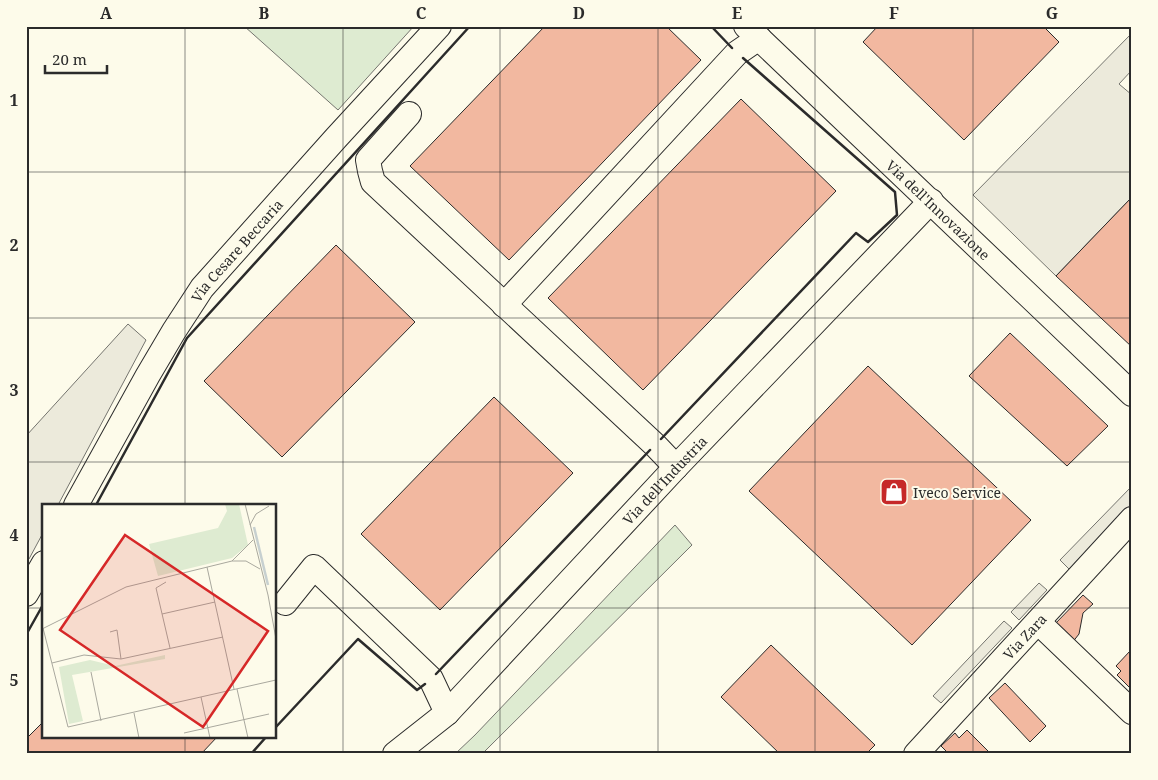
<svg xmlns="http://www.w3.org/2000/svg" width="1158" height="780" viewBox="0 0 1158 780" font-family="'Noto Serif',serif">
	<rect width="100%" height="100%" fill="#fdfbea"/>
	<path fill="#deebd1" stroke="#74746e" d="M 244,26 L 414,26 L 338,110 Z
		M 675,525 L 692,545 L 482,754 L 455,754 L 475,735 Z"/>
	<path fill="#eceadb" stroke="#74746e" d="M 1132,33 L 1132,70 L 1119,84 L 1132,95 L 1132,197 L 1056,276 L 973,195 Z
		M 128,324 L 146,340 L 58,505 L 44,505 L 44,531 L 29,559 L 26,558 L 26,436 Z
		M 1132,486 L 1132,504 L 1069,569 L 1060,560 Z
		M 1039,583 L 1047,590 L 1019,620 L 1011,612 Z
		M 1004,621 L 1012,628 L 941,703 L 933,696 Z"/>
	<path fill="#f2b8a0" stroke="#2b2b2b" d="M 545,26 L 666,26 L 701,60 L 509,260 L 410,166 Z
		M 878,26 L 1043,26 L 1059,42 L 964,140 L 863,42 Z
		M 741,99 L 836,191 L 643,390 L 548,298 Z
		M 1132,197 L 1132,347 L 1056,276 Z
		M 336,245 L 415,322 L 282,457 L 204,381 Z
		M 1010,333 L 1108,426 L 1067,466 L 969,376 Z
		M 868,366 L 1031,520 L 912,645 L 749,491 Z
		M 494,397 L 573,473 L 440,610 L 361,534 Z
		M 1083,595 L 1093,604 L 1083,613 L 1079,634 L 1072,643 L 1054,625 Z
		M 771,645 L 875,745 L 866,754 L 780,754 L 721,697 Z
		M 1130,651 L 1132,653 L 1132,690 L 1117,675 L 1121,671 L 1116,666 Z
		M 1005,683 L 1046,726 L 1030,742 L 989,698 Z
		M 44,721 L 44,736 L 218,736 L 201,754 L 26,754 L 26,739 Z
		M 967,730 L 991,754 L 949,754 L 941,746 L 955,733 L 959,738 Z"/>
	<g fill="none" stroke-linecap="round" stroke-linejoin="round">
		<defs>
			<g id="minor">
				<path id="s1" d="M 746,26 L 1132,394"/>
				<path d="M 409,114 L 368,160 L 370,171 L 373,182 L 655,445 L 676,467"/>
				<path d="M 504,305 L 737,53 L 759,38"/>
				<path id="s2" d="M 76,505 L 148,375 L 174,331 L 202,288 L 336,138 L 439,26"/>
				<path d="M 26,594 L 44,563"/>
				<path d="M 285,603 L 314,567 L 431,679 L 447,713"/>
				<path d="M 1038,622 L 1132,712"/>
				<path id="s3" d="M 395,754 L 447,713 L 676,467 L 931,201"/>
				<path id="s4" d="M 916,754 L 1132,519"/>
			</g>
		</defs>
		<use href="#minor" stroke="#2b2b2b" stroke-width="26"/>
		<use href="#minor" stroke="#fdfbea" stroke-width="24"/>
		<path stroke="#2b2b2b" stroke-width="2.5" d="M 711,26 L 732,48
			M 661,439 L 856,233 L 868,242 L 897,215 L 895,192 L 743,58
			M 96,505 L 187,338 L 470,26
			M 26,635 L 44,603
			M 436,674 L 650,450
			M 275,728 L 358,639 L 417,690 L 425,684
			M 251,754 L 267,736"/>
	</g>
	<path fill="none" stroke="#2b2b2b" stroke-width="1" stroke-opacity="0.55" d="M 185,26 L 185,505M 343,26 L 343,754M 500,26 L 500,754M 658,26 L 658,754M 815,26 L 815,754M 973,26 L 973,754M 26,172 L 1132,172M 26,318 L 1132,318M 26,462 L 1132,462M 26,608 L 44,608M 275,608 L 1132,608M 185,736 L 185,754"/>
	<defs>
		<symbol id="shop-square" viewBox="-11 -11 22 22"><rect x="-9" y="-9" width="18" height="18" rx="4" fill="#c62828" stroke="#fdfbea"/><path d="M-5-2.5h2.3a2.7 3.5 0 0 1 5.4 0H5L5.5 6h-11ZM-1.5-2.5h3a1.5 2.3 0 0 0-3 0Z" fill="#fff"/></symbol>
	</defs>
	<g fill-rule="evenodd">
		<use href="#shop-square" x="878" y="476" width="32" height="32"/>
	</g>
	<g text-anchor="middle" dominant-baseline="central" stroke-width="4" stroke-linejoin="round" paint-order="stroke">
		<g font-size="14" fill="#2b2b2b" stroke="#fdfbea">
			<text stroke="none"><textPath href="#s1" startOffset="266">Via dell'Innovazione</textPath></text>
			<text stroke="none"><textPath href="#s2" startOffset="302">Via Cesare Beccaria</textPath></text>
			<text stroke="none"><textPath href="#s3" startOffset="385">Via dell'Industria</textPath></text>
			<text stroke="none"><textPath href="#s4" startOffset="160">Via Zara</textPath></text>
		</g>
		<g font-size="14" fill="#2b2b2b" stroke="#fdfbea" text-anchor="start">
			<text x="913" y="492">Iveco Service</text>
		</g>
	</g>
	<g transform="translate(42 504)">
		<rect width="234" height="234" fill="#fdfbea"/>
		<path d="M 183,0 L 197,0 L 206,41 L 190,54 L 116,72 L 107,40 L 176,24 L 185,7 ZM 123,151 L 123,155 L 30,171 L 41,217 L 27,220 L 17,163 L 48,156 L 73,162 Z" fill="#deebd1"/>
		<path fill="none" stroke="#c7d0d0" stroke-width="2.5" d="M 212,23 L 226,81"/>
		<path fill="none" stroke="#a9a89e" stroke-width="1" d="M 203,0 L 226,91M 208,0 L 234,0M 208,21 L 214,10 L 227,2M 190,57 L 211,36M 165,63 L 192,185M 124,78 L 114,84 L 128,144M 226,91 L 234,135M 120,110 L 173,98M 1,124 L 26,223 L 234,176M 0,125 L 84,83 L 190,57 L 204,57 L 218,65M 68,128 L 75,126 L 79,155M 10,159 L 42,151 L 79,155 L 181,133M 49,168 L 59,217M 195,185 L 206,234M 159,193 L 168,234M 92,209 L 97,234M 142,229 L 227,210"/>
		<path fill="#d62828" fill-opacity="0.15" stroke="#d62828" stroke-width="2.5" d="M 83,31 L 226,127 L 161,223 L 18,126 Z"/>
		<rect width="234" height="234" fill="none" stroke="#2b2b2b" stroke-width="2.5"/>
	</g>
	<rect width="1158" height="780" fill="none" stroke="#fdfbea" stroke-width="55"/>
	<path d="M45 65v8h62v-8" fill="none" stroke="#2b2b2b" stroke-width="2.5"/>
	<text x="52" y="65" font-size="15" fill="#2b2b2b" stroke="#fdfbea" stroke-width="4" paint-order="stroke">20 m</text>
	<rect x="28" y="28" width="1102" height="724" fill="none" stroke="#2b2b2b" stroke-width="2"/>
	<g font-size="16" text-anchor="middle" font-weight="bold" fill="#2b2b2b">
		<text x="106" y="19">A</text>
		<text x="264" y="19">B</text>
		<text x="421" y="19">C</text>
		<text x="579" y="19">D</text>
		<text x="737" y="19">E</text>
		<text x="894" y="19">F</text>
		<text x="1052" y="19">G</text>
		<text x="14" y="106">1</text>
		<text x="14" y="251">2</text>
		<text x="14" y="396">3</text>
		<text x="14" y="541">4</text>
		<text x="14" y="686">5</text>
	</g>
</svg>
